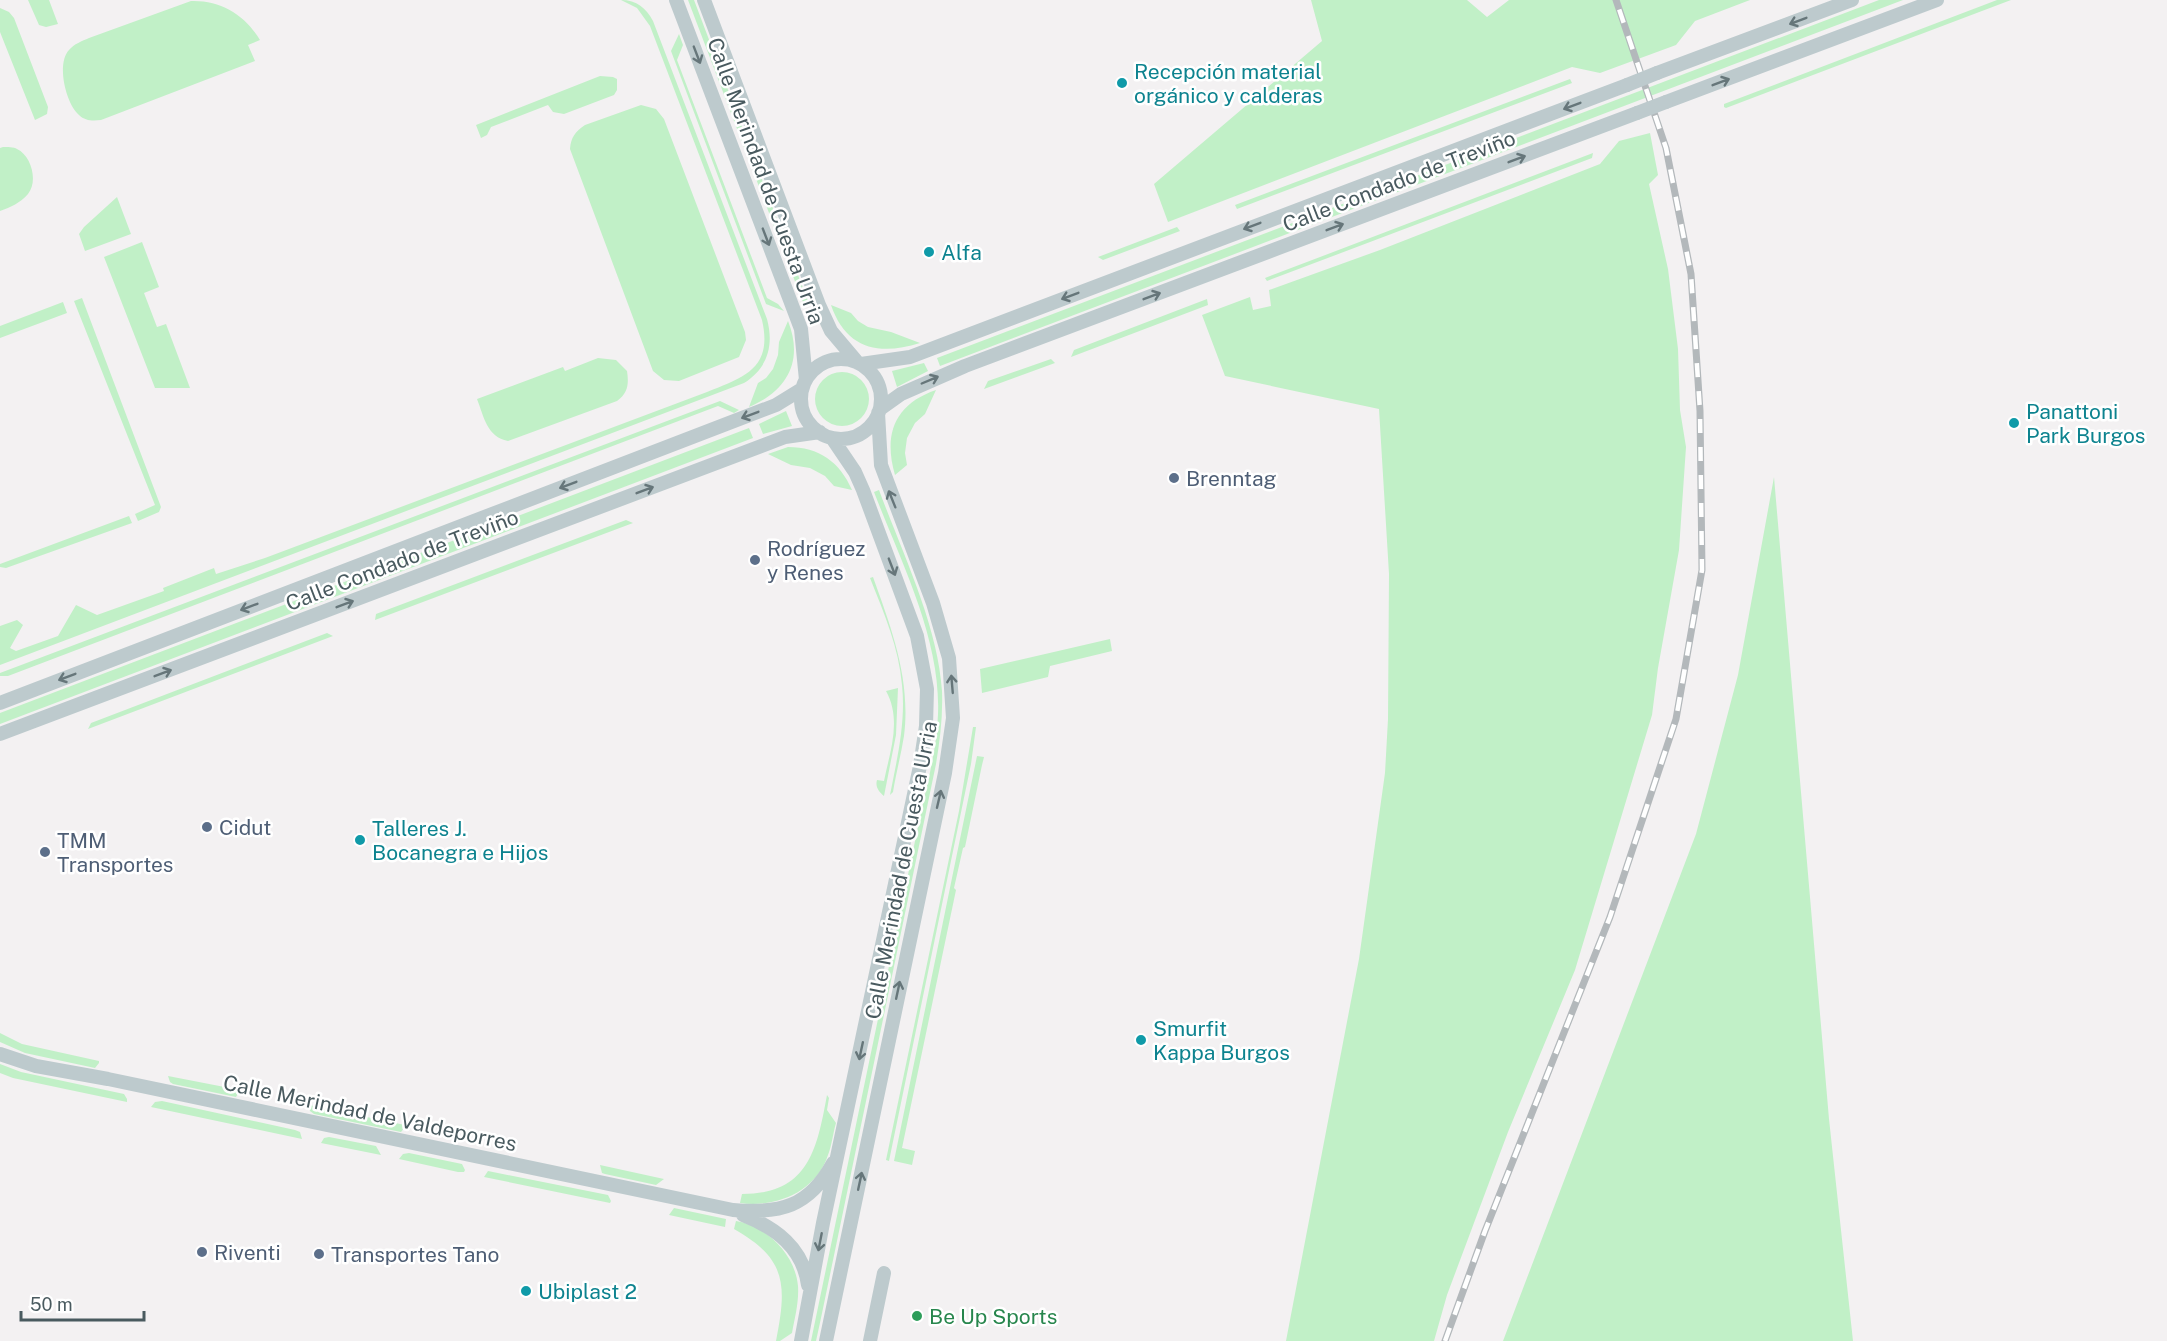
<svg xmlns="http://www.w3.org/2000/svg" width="2167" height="1341" viewBox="0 0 2167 1341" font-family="'Public Sans',sans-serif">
	<rect width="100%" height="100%" fill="#f3f1f2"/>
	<path fill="#c1f0c7" d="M 28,0 L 49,0 L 58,24 L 46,27 L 39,25 Z
		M 621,0 C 637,0 646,8 653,21 L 767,319 C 774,345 768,368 744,383 L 0,665 L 0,626 L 17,620 L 23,625 L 10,648 L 16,651 L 58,636 L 76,605 L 97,615 L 164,591 L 163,588 L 214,568 L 216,574 L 265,558 L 707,392 C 745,377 773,368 762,320 L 650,26 L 637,8 Z
		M 688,0 L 694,0 L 809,304 L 804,305 Z
		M 1311,0 L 1467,0 L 1487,17 L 1509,0 L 1750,0 L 1695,21 L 1676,45 L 1600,73 L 1572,67 L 1168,222 L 1154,184 L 1322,41 Z
		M 1879,0 L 1903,0 L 940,366 L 937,358 Z
		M 1997,0 L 2011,0 L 1726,108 L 1724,107 L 1724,104 Z
		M 191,1 C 221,0 245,15 260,40 L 248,45 L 255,61 L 101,120 C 93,121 85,121 79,115 C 66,104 56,64 69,50 C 74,44 82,41 89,38 Z
		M 0,8 L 9,12 L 14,18 L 48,107 L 47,114 L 35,120 L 0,32 Z
		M 679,34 L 683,45 L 677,60 L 767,298 L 778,304 L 784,311 L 766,304 L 671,51 Z
		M 600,76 L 613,77 L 617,79 L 617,90 L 614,95 L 564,114 L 553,112 L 548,105 L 491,127 L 487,135 L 481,138 L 476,125 Z
		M 1570,79 L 1572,83 L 1237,209 L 1235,205 Z
		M 641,105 L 656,109 L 664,119 L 745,332 L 746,340 L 739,357 L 679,381 L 664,380 L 653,371 L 570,149 C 571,137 575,132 585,125 Z
		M 1650,133 L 1658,175 L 1649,184 L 1668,269 L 1678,349 L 1680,410 L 1686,447 L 1679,550 L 1658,668 L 1652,715 L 1575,970 L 1508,1132 L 1447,1295 L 1434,1341 L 1286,1341 L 1359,959 L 1385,773 L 1388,719 L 1389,574 L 1379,409 L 1225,376 L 1202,315 L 1250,297 L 1253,310 L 1271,306 L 1269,290 L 1380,250 L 1600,164 L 1619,141 Z
		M 3,147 C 7,147 14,147 17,149 C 32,156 38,182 28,194 C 20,203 11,207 0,211 L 0,148 Z
		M 1593,153 L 1592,158 L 1267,281 L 1265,278 Z
		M 117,197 L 131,234 L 85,251 L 79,234 L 84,227 Z
		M 1177,227 L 1180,231 L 1103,260 L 1098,257 Z
		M 142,242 L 159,287 L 144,293 L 157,327 L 166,324 L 190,388 L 155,388 L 104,257 Z
		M 82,298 L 161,507 L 159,512 L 138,521 L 135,514 L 155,505 L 74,301 Z
		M 1207,299 L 1208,305 L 1071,357 L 1074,350 Z
		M 63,302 L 67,313 L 0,338 L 0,326 Z
		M 831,305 L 851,313 L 858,321 L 868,327 L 891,332 L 920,343 C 879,356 846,349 831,305 Z
		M 788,321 C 804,361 787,391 749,407 L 758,383 L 766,378 L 773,369 L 778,355 L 779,342 Z
		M 598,358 L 616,360 L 627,371 C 629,384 628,393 617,401 L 508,441 C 487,437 484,417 477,399 L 563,367 L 565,371 Z
		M 1051,359 L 1055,363 L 984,389 L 988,381 Z
		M 924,363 L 928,371 L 897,387 L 892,371 Z
		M815 399a27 27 0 1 1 54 0a27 27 0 1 1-54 0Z
		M 936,390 L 925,414 L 915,423 L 907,438 L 905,453 L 907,465 L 895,475 C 883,434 895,404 936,390 Z
		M 720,401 L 739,410 L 734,413 L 718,406 L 8,676 L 0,676 L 0,673 Z
		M 786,411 L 792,426 L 763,434 L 759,424 Z
		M 749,428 L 753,438 L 0,724 L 0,713 Z
		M 788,447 C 819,447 840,462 852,490 L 834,486 L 825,476 L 810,468 L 791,465 L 768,454 Z
		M 1774,477 L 1829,1119 L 1853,1341 L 1503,1341 L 1696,834 L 1738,675 Z
		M 879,490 C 902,552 938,626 942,691 C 943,716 940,740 936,764 L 821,1318 L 816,1341 L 811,1341 L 919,822 C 926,787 937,751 938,714 C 941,639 901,562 874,492 Z
		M 129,516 L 132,523 L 6,568 L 0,567 L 0,564 Z
		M 626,520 L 633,523 L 375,620 L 376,614 Z
		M 873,577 C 892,630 911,680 904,736 C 901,755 896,773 893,792 L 890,795 C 897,759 906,722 902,685 C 899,648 884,613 870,578 Z
		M 327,633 L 333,636 L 88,729 L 91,723 Z
		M 1110,639 L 1112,651 L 1050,666 L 1048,677 L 982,693 L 980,669 Z
		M 898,688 L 896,735 L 884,796 C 879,792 875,787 877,780 L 884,781 C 890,751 902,720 886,691 Z
		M 973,727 L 976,727 L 971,764 L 889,1161 L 886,1160 L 959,811 Z
		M 977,756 L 984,757 L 982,765 L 965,847 L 963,848 L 954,888 L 956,890 L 902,1148 L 915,1151 L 912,1165 L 894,1161 Z
		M 0,1033 L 22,1044 L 99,1061 L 99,1063 L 95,1068 L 25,1053 L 0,1042 Z
		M 0,1064 L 21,1072 L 124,1094 L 127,1099 L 127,1102 L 13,1078 L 0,1073 Z
		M 168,1076 L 240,1090 L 236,1097 L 173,1084 L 170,1082 Z
		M 827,1095 L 829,1098 L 827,1110 L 836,1123 C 833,1133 832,1145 828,1155 C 816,1192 776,1208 740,1203 L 742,1194 C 809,1194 817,1149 827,1095 Z
		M 162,1101 L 295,1130 L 300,1132 L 302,1139 L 151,1107 L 155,1102 Z
		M 309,1105 L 405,1125 L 405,1127 L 401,1132 L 314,1114 L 310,1111 Z
		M 329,1137 L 376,1146 L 381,1155 L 321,1143 L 324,1138 Z
		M 409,1153 L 462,1164 L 465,1170 L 464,1172 L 458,1172 L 399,1159 L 403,1154 Z
		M 600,1165 L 664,1179 L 656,1185 L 605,1174 L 602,1173 Z
		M 488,1171 L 608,1195 L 611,1201 L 610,1203 L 484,1177 Z
		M 674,1208 L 726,1219 L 725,1227 L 669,1215 Z
		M 736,1221 C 767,1226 795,1254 798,1286 C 799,1302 795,1317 792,1333 L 780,1341 L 776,1341 C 787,1285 787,1259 734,1229 Z"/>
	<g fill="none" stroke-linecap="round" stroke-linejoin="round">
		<path stroke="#bdcacd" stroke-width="14" d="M 676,0 L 801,329 L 806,380
			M 704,0 L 819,305 L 831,331 L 858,363
			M 1657,73 L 1852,0
			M 1666,102 L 1937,0
			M801 399a40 40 0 1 1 80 0a40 40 0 1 1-80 0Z
			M 861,364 L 910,357 L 1627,85
			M 880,409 L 901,394 L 965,366 L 1637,113
			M 0,703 L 776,405 L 802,389
			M 0,734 L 785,437 L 820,432
			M 0,1054 L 36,1066 L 108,1079 L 733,1210 C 780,1214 809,1207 833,1163
			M 743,1215 C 776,1228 803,1248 808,1285
			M 801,1341 L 823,1223 L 920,766 L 926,726 L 927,689 L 917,636 L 863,490 L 855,472 L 832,438
			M 826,1341 L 945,773 L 953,718 L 949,658 L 933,603 L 881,465 L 878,413
			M 870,1341 L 884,1273"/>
		<defs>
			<path id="rail" d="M 1445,1341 L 1485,1231 L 1610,917 L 1676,719 L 1702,570 L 1700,411 L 1691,274 L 1666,148 L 1616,0"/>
		</defs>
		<use href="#rail" stroke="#b3b8bb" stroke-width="7"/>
		<use href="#rail" stroke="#fff" stroke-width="4.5" stroke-dasharray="14" stroke-linecap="butt"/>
		<path stroke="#bdcacd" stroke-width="14" d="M 1627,85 L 1657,73
			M 1637,113 L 1666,102"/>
	</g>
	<defs><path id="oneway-shaft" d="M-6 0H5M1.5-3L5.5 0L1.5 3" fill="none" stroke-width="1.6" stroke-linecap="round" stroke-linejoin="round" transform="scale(1.5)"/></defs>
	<g stroke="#66767a">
		<use href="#oneway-shaft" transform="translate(1798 21) rotate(159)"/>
		<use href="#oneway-shaft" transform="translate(697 55) rotate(69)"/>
		<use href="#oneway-shaft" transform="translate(1721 82) rotate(-21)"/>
		<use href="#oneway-shaft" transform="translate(1572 106) rotate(159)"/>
		<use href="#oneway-shaft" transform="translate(1517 159) rotate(-21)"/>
		<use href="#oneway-shaft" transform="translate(1252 226) rotate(159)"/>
		<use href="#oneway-shaft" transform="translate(1335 227) rotate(-21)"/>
		<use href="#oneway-shaft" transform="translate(766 237) rotate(69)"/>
		<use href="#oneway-shaft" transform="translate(1070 296) rotate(159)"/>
		<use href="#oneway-shaft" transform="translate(1152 296) rotate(-21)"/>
		<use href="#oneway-shaft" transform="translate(930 380) rotate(-23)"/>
		<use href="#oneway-shaft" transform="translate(750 415) rotate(159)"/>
		<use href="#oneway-shaft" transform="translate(568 485) rotate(159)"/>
		<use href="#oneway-shaft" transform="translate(645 490) rotate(-21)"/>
		<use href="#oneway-shaft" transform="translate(892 499) rotate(-112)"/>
		<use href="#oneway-shaft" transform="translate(892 567) rotate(69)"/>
		<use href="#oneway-shaft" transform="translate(345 604) rotate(-21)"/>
		<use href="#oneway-shaft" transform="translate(249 607) rotate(159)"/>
		<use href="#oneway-shaft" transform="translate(163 673) rotate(-21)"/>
		<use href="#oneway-shaft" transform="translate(67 677) rotate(159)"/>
		<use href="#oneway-shaft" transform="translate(952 684) rotate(-95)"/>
		<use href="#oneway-shaft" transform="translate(939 799) rotate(-77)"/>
		<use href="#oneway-shaft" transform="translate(898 990) rotate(-78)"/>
		<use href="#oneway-shaft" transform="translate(861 1051) rotate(102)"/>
		<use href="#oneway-shaft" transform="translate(860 1181) rotate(-78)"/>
		<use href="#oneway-shaft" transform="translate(820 1242) rotate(101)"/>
	</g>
	<g fill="#0f9aa8" stroke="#fff" stroke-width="2">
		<circle cx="1122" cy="83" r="6"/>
		<circle cx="929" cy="252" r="6"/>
		<circle cx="2014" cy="423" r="6"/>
		<circle cx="360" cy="840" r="6"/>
		<circle cx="1141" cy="1040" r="6"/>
		<circle cx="526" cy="1291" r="6"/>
	</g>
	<g fill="#5c6f8a" stroke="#fff" stroke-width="2">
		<circle cx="1174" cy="478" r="6"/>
		<circle cx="755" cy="560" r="6"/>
		<circle cx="207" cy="827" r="6"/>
		<circle cx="45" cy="852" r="6"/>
		<circle cx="202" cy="1252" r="6"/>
		<circle cx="319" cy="1254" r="6"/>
	</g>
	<circle fill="#2e9e5b" stroke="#fff" stroke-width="2" cx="917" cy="1316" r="6"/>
	<g text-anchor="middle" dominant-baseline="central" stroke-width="5" stroke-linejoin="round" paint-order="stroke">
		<g font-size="21" fill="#0d838f" stroke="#fff" text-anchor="start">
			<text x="1134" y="71">Recepción material<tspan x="1134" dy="24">orgánico y calderas</tspan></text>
			<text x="941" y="252">Alfa</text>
			<text x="2026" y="411">Panattoni<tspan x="2026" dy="24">Park Burgos</tspan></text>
			<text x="372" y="828">Talleres J.<tspan x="372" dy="24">Bocanegra e Hijos</tspan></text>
			<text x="1153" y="1028">Smurfit<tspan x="1153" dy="24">Kappa Burgos</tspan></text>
			<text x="538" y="1291">Ubiplast 2</text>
		</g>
		<g font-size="21" fill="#495a5f" stroke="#fff">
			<text transform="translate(766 181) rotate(70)">Calle Merindad de Cuesta Urria</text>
			<text transform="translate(1399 181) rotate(-21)">Calle Condado de Treviño</text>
			<text transform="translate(402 560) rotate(-21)">Calle Condado de Treviño</text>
			<text transform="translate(901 870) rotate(-79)">Calle Merindad de Cuesta Urria</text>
			<text transform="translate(370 1113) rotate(12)">Calle Merindad de Valdeporres</text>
		</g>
		<g font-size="21" fill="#4e5e75" stroke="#fff" text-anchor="start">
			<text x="1186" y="478">Brenntag</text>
			<text x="767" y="548">Rodríguez<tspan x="767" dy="24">y Renes</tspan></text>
			<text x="219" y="827">Cidut</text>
			<text x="57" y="840">TMM<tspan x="57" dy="24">Transportes</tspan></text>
			<text x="214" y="1252">Riventi</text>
			<text x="331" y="1254">Transportes Tano</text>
		</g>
		<g font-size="21" fill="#27864d" stroke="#fff" text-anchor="start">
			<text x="929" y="1316">Be Up Sports</text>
		</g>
	</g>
	<path d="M21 1311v9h123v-9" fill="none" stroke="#495a5f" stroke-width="3"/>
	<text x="30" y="1311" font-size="18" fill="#495a5f" stroke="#ffffff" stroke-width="4.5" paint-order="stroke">50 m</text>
</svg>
